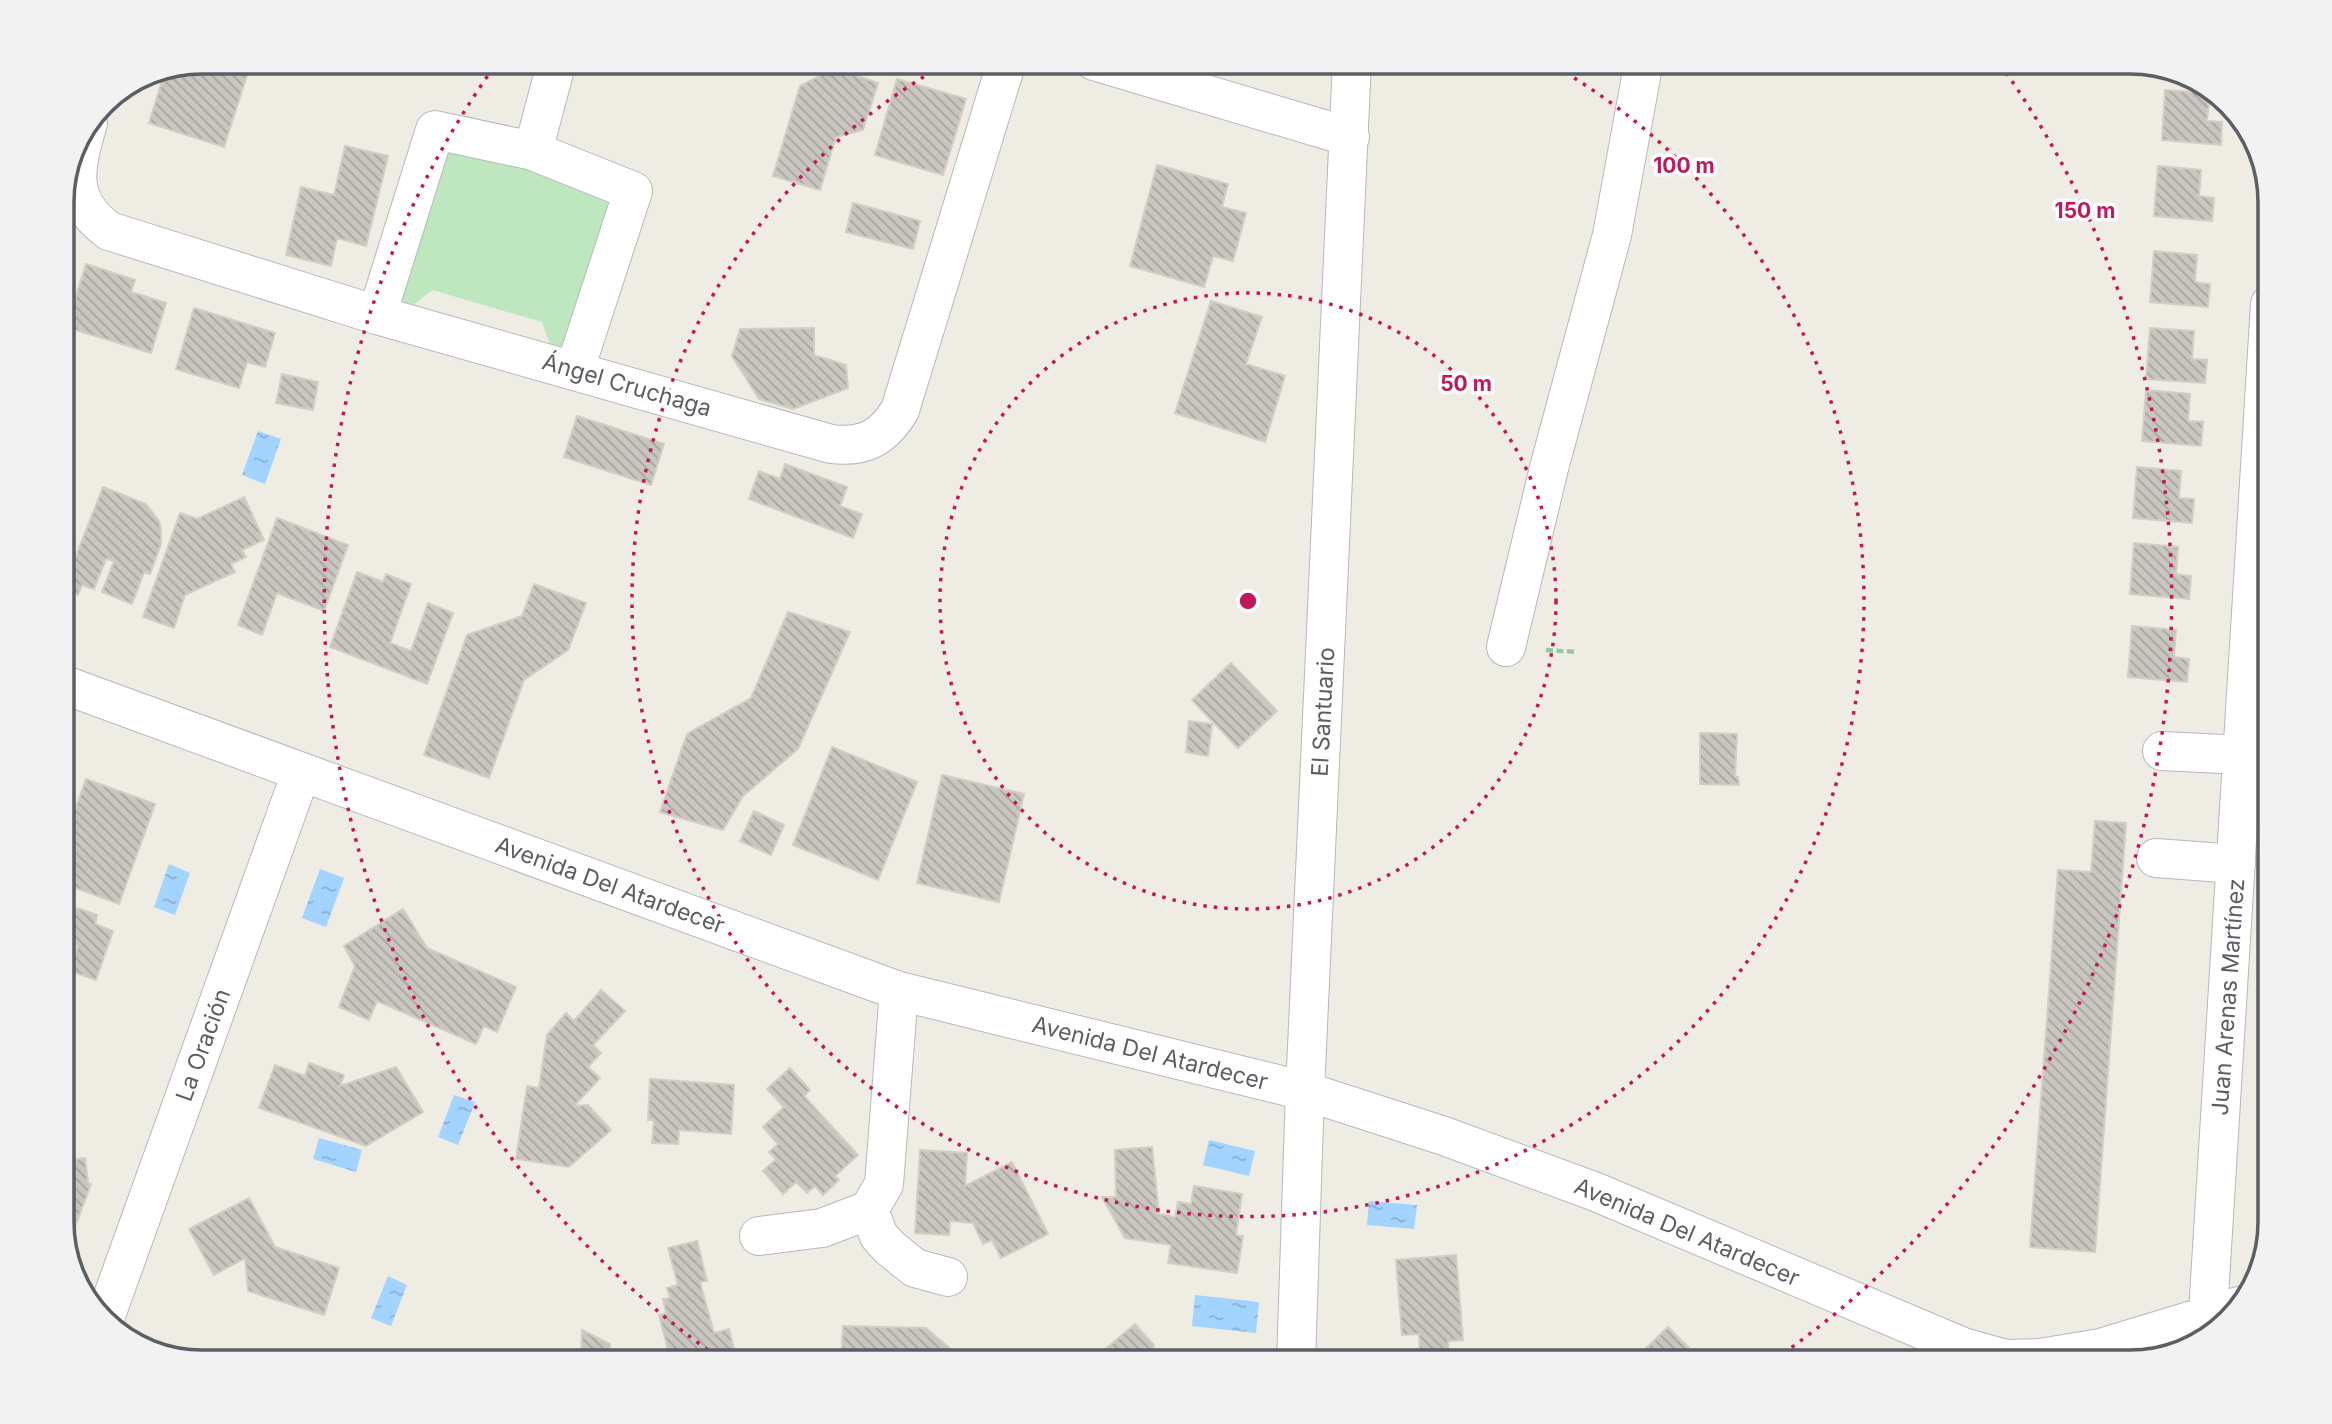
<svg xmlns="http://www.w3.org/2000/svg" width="2332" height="1424" viewBox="0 0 2332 1424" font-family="Inter,sans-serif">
	<defs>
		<pattern id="water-ripples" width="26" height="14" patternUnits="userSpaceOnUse" patternTransform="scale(1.75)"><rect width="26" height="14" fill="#a2d4ff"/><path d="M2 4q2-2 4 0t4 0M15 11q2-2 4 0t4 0" fill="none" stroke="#87afd2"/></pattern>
		<pattern id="building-back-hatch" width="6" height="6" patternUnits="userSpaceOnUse" patternTransform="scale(1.75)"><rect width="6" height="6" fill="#c9c6c0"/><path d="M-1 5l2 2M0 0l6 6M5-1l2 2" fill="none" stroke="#a6a4a0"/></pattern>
	</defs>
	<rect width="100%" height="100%" fill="#eeece3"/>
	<path fill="#bee7bf" d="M 455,143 L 613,198 L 565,348 L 552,350 L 542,322 L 432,290 L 412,306 L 405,304 L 402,298 L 442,149 Z"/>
	<path fill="url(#water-ripples)" d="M 258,431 L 281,439 L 265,484 L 242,475 Z
		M 169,864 L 190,873 L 175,915 L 154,907 Z
		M 320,869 L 344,878 L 326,927 L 302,918 Z
		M 454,1095 L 475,1102 L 458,1145 L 438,1137 Z
		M 319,1138 L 362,1150 L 356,1172 L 313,1159 Z
		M 1209,1140 L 1255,1151 L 1249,1176 L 1203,1165 Z
		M 1369,1201 L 1417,1205 L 1414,1229 L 1367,1225 Z
		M 388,1276 L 407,1285 L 391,1326 L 371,1318 Z
		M 1195,1295 L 1259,1302 L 1256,1333 L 1192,1326 Z"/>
	<path fill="url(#building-back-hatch)" stroke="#d3cec1" stroke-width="2" d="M 201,61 L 224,61 L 249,69 L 224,147 L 149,123 L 166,68 Z
		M 835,68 L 878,83 L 863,130 L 836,137 L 820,190 L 773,176 L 800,86 Z
		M 897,79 L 966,99 L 943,175 L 875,155 Z
		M 2165,90 L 2210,93 L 2207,121 L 2222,122 L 2221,145 L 2162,140 Z
		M 345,146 L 388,156 L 366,246 L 337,238 L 331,266 L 286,255 L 301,187 L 334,195 Z
		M 1157,165 L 1228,184 L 1222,207 L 1246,213 L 1233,261 L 1213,256 L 1204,287 L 1130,266 Z
		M 2158,166 L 2201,170 L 2199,196 L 2214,198 L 2212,221 L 2154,216 Z
		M 853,203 L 920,221 L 913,249 L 846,232 Z
		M 2154,251 L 2197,255 L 2195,282 L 2210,284 L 2208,307 L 2150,302 Z
		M 86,264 L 135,280 L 131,292 L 166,303 L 151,353 L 66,327 Z
		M 1211,301 L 1262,317 L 1246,364 L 1285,376 L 1265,442 L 1175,413 Z
		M 194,308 L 275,333 L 265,367 L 247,362 L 239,388 L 176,369 Z
		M 814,328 L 814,355 L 846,365 L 848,388 L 793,409 L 759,399 L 732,356 L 740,329 Z
		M 2150,328 L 2194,331 L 2192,359 L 2207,360 L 2205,383 L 2146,379 Z
		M 282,374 L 318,382 L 313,410 L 276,403 Z
		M 2146,390 L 2190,394 L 2188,421 L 2203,422 L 2201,446 L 2142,441 Z
		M 577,416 L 664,444 L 651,485 L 564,457 Z
		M 785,464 L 847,487 L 840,506 L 862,514 L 853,538 L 749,499 L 759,471 L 780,479 Z
		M 2137,467 L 2181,471 L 2179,498 L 2194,499 L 2192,523 L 2133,518 Z
		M 103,487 L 146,504 L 159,521 L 161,531 L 161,544 L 150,574 L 144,572 L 132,604 L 102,592 L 114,561 L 106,559 L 94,589 L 82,585 L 78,595 L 63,589 Z
		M 244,497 L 264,540 L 242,550 L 246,557 L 231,564 L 235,572 L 185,595 L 174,628 L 143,617 L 180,513 L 197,519 Z
		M 62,503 L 74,508 L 62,542 Z
		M 277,518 L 348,545 L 324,611 L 277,593 L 262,635 L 238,625 Z
		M 2134,543 L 2178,547 L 2176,574 L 2191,576 L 2189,599 L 2130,594 Z
		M 357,572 L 383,582 L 386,574 L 411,584 L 390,643 L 411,651 L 428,603 L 453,613 L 427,684 L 330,647 Z
		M 534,584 L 586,603 L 568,650 L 524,680 L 489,778 L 424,755 L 467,635 L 522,616 Z
		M 788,612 L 850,632 L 798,749 L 743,796 L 723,830 L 660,812 L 687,734 L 751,698 Z
		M 2132,626 L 2176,630 L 2174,657 L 2189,659 L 2187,682 L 2128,677 Z
		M 1231,663 L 1277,711 L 1238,748 L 1192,700 Z
		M 1189,721 L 1212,724 L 1208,756 L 1186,752 Z
		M 1700,733 L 1737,734 L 1735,777 L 1738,777 L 1739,785 L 1700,784 Z
		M 832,747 L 917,782 L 878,880 L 793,845 Z
		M 942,775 L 1024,794 L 999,902 L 917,883 Z
		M 86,779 L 155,804 L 119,904 L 62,883 L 62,805 L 75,810 Z
		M 754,811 L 784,825 L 771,855 L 740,841 Z
		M 2095,821 L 2126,823 L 2095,1252 L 2030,1247 L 2058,870 L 2091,872 Z
		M 77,908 L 97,915 L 95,924 L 113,931 L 96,980 L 70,971 L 78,946 L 65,941 Z
		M 403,909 L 427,948 L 516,987 L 497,1032 L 484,1026 L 476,1044 L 377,1001 L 369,1020 L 339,1007 L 355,966 L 344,946 Z
		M 601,990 L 625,1011 L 593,1045 L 601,1053 L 588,1067 L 600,1078 L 574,1106 L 588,1105 L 611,1130 L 569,1167 L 516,1159 L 527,1086 L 539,1088 L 547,1035 L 566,1013 L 574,1021 Z
		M 309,1063 L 344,1075 L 340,1086 L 396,1067 L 423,1112 L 366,1146 L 259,1108 L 275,1065 L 305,1076 Z
		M 790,1068 L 810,1090 L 804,1096 L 858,1155 L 835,1176 L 839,1180 L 823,1195 L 815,1186 L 807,1193 L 796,1182 L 783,1194 L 763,1171 L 776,1159 L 769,1152 L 778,1144 L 763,1127 L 784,1107 L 767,1089 Z
		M 650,1079 L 734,1085 L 731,1134 L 679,1130 L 678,1144 L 652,1143 L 654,1120 L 648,1120 Z
		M 1152,1147 L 1159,1214 L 1175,1217 L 1178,1202 L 1191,1204 L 1194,1186 L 1242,1194 L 1236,1235 L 1243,1236 L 1237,1273 L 1168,1263 L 1171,1245 L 1125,1238 L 1102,1197 L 1116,1197 L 1115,1150 Z
		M 920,1150 L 967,1153 L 965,1186 L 1012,1162 L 1048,1234 L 1001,1258 L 992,1240 L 983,1244 L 973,1223 L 950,1221 L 949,1235 L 915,1233 Z
		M 85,1158 L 88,1183 L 91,1184 L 75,1227 L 62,1222 L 62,1161 Z
		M 249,1198 L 275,1247 L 339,1268 L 324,1315 L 248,1291 L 245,1258 L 214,1275 L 189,1229 Z
		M 697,1241 L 707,1281 L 700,1282 L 714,1333 L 729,1329 L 737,1361 L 697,1363 L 692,1348 L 669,1354 L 659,1315 L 666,1313 L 663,1299 L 670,1298 L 667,1288 L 678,1285 L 668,1248 Z
		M 1456,1255 L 1463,1340 L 1448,1341 L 1449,1363 L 1414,1363 L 1420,1357 L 1419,1334 L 1402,1335 L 1396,1260 Z
		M 1135,1324 L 1154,1345 L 1152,1363 L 1089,1363 Z
		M 843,1326 L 926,1328 L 967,1363 L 841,1363 Z
		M 1668,1327 L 1689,1348 L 1688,1363 L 1636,1363 L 1636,1358 Z
		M 582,1330 L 610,1344 L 609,1363 L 581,1363 Z"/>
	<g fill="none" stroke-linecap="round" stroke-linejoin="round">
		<defs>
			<path id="minor" d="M 1094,61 L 1350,137
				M 88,123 C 75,168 66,199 109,231 L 377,315 L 831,444 C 864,448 883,438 900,410 L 1007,61
				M 533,151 L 557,61
				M 377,315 L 435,130 L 533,151 L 633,191 L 575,369
				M 1506,647 L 1549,468 L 1612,235 L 1644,61
				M 62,684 L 899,991 L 1305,1091 L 1444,1136 L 1596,1192 L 1963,1347 L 2006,1359 L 2040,1358 L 2101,1348 L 2239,1306
				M 2162,751 L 2243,755
				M 2156,858 L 2236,864
				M 869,1210 L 879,1236 L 890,1248 L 915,1268 L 948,1277
				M 759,1236 L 822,1228 L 869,1210 L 884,1184 L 899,991
				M 2208,1313 L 2270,304
				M 105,1318 L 301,773
				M 1296,1363 L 1305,1091 L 1352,61"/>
		</defs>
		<use href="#minor" stroke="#b5b9bd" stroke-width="40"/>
		<path stroke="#97c8a6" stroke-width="4.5" stroke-dasharray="7 3.5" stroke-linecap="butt" d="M 1546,650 L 1577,652"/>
		<use href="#minor" stroke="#fff" stroke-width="38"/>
	</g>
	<g fill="none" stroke="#c2185b" stroke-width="3.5" stroke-dasharray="3.5 7">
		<circle cx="1248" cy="601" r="308"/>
		<path d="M1547 62A616 616 0 1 1 949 62"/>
		<path d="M725 1362A924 924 0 0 1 496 64M2000 64A924 924 0 0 1 1771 1362"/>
	</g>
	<g text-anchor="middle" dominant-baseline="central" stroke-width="7" stroke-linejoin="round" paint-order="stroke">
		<g font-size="23" fill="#5b5f64" stroke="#fff">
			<text transform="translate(627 385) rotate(16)">Ángel Cruchaga</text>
			<text transform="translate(1323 712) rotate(-87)">El Santuario</text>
			<text transform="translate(610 885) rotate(20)">Avenida Del Atardecer</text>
			<text transform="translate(2228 997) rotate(-86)">Juan Arenas Martínez</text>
			<text transform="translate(203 1045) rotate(-70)">La Oración</text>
			<text transform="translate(1150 1053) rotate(14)">Avenida Del Atardecer</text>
			<text transform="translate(1687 1232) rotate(23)">Avenida Del Atardecer</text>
		</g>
	</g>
	<path d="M0 0H2332V1424H0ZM202 74H2130A128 128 0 0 1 2258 202V1222A128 128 0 0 1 2130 1350H202A128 128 0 0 1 74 1222V202A128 128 0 0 1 202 74Z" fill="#f2f2f3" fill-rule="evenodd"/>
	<path fill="none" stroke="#5b5f64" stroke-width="3.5" d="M202 74H2130A128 128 0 0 1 2258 202V1222A128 128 0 0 1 2130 1350H202A128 128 0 0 1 74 1222V202A128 128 0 0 1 202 74Z"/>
	<circle cx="1248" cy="601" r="10" fill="#c2185b" stroke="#fff" stroke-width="3.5"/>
	<g font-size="21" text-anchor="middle" font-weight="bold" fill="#c2185b" stroke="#fff" stroke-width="7" stroke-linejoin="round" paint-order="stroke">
		<text x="1684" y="173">100 m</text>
		<text x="2085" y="218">150 m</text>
		<text x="1466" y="391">50 m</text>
	</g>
</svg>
